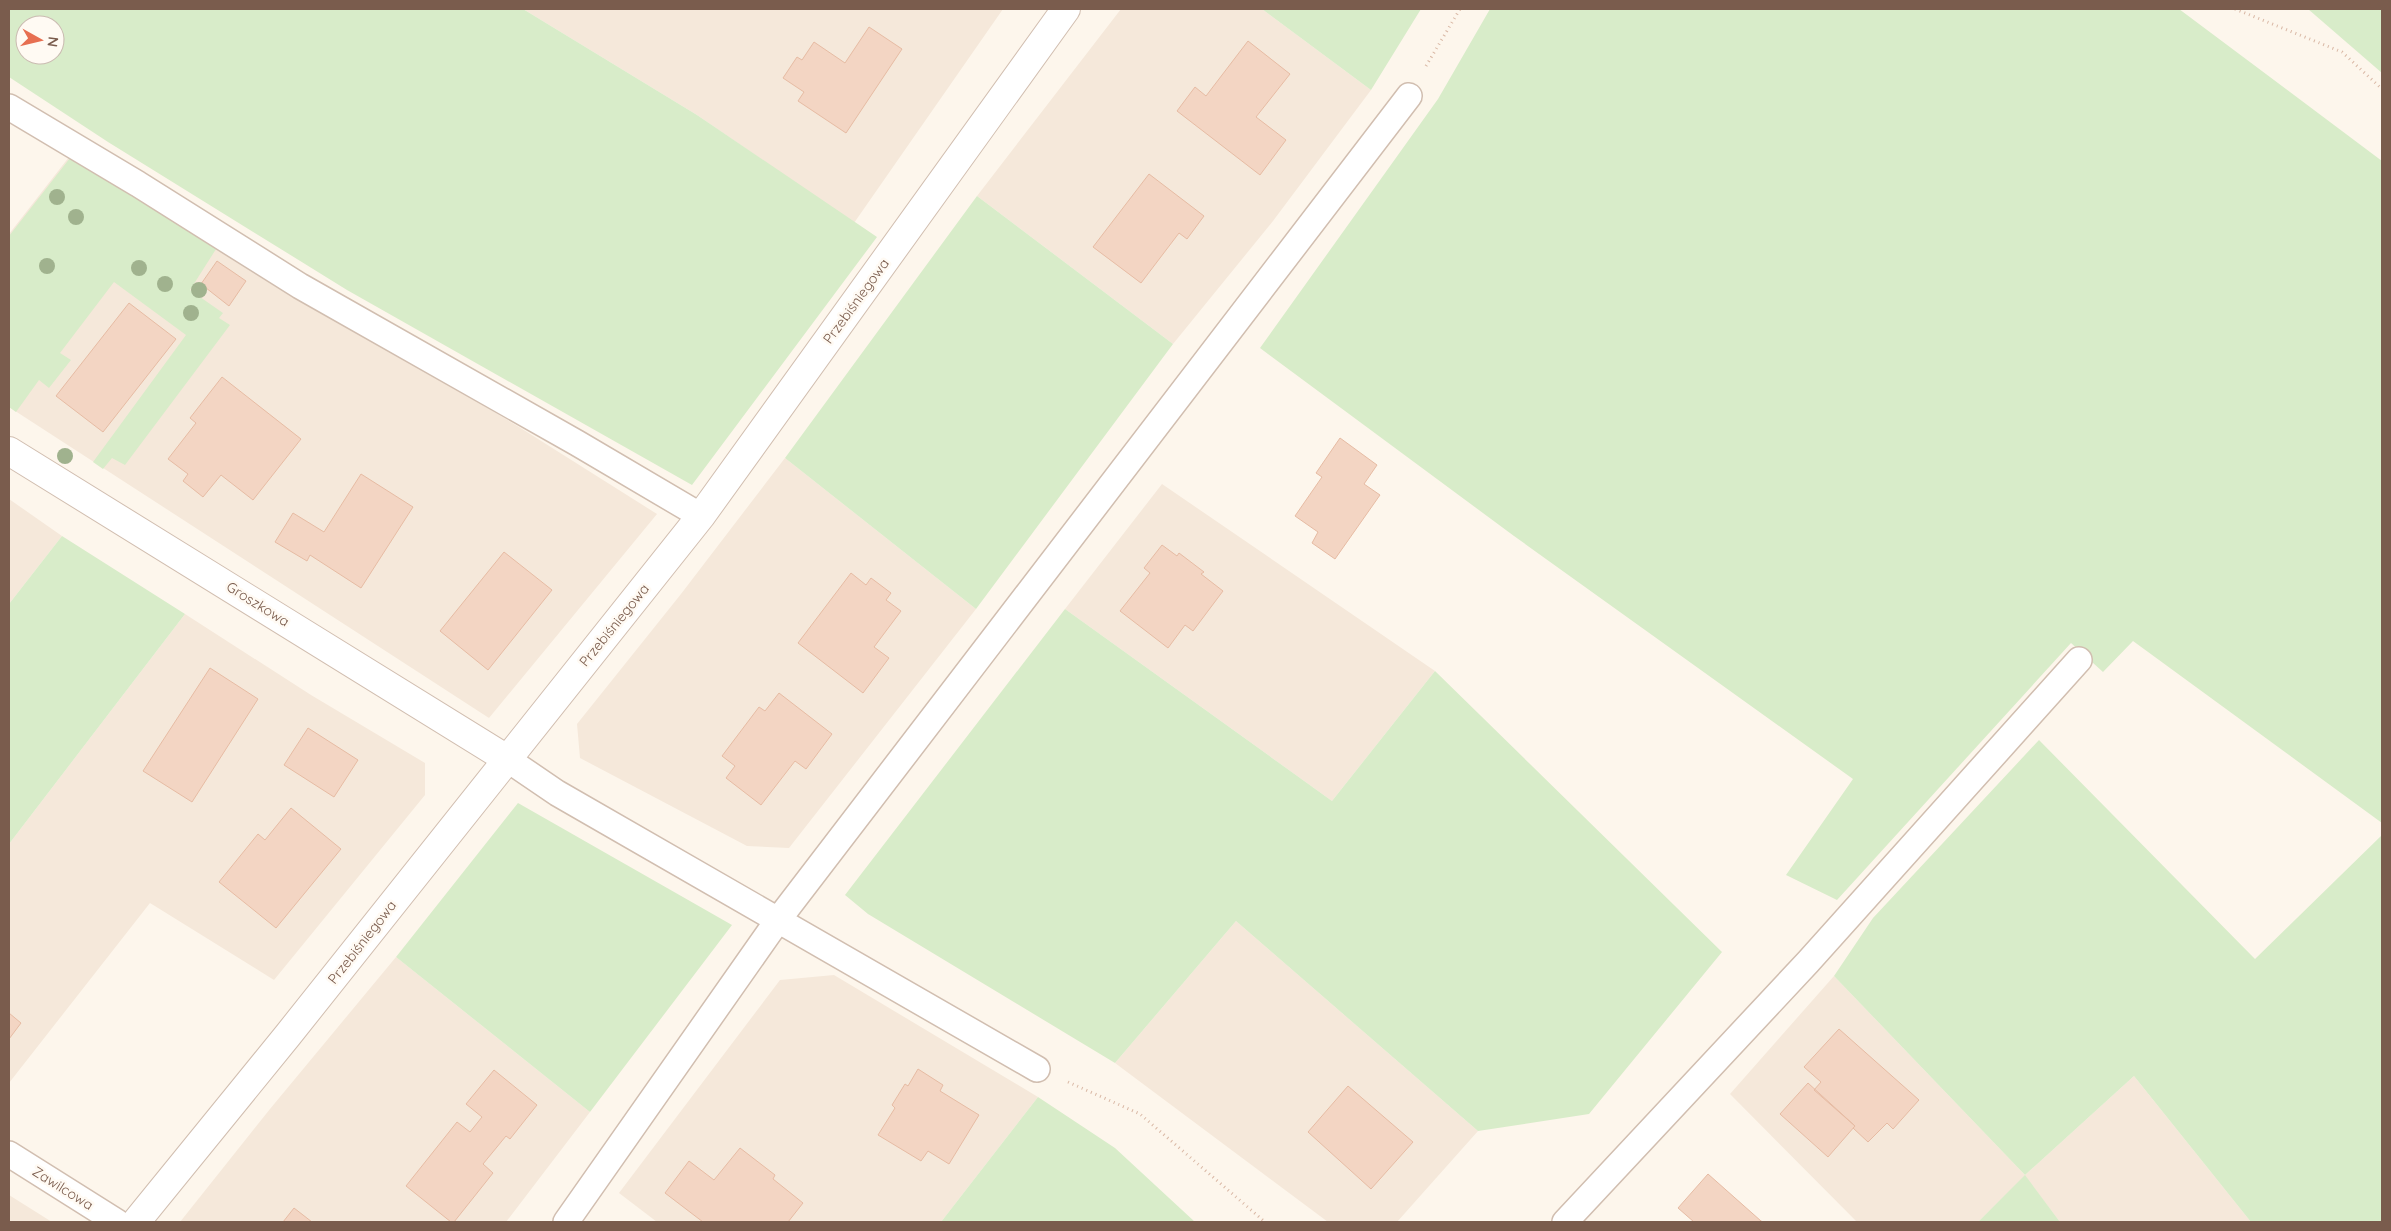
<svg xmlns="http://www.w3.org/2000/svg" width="2391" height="1231" viewBox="0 0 2391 1231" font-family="Quicksand,sans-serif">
	<rect width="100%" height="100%" fill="#fdf6ec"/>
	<path fill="#f5e8da" d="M 523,9 L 1003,9 L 854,223 L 697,115 Z
		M 1121,9 L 1262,9 L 1371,90 L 1273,221 L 1173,344 L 977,196 Z
		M 69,157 L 519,427 L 657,514 L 489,718 L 9,407 L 9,234 Z
		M 785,458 L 976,609 L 789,848 L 747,846 L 580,758 L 577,724 L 681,594 Z
		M 1162,484 L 1435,671 L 1332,801 L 1065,609 Z
		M 9,499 L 62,536 L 9,604 Z
		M 185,614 L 311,695 L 425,763 L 425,795 L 274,980 L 150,903 L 9,1083 L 9,844 Z
		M 1236,921 L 1478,1131 L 1397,1222 L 1328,1222 L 1115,1063 Z
		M 396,957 L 590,1112 L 506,1222 L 180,1222 L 270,1109 Z
		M 834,975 L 1038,1097 L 941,1222 L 657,1222 L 619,1193 L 780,980 Z
		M 1834,976 L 2025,1175 L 2134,1076 L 2251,1222 L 2060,1222 L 2025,1176 L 1978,1222 L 1857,1222 L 1730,1094 Z
		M 9,1195 L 52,1222 L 9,1222 Z"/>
	<path fill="#d8ecc9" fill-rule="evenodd" d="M 9,9 L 523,9 L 697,115 L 877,237 L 692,485 L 347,290 L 108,142 L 9,77 ZM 25,25 L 55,25 L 55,55 L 25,55 Z
		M 1262,9 L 1421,9 L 1371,90 Z
		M 1490,9 L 2179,9 L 2382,161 L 2382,823 L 2133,641 L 2103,672 L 2071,643 L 1837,900 L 1786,875 L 1853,779 L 1514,536 L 1260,348 L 1438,99 Z
		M 2308,9 L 2382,9 L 2382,73 Z
		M 70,158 L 218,246 L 190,290 L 223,313 L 219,318 L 230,325 L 125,465 L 112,458 L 103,469 L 93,462 L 186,335 L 114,282 L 60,353 L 71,360 L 49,388 L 39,380 L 16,412 L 9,407 L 9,236 Z
		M 977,196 L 1173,344 L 976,609 L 785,458 Z
		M 62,536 L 185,614 L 9,844 L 9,604 Z
		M 1065,609 L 1332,801 L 1435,671 L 1722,952 L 1589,1114 L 1478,1131 L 1236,921 L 1115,1063 L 868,914 L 845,895 Z
		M 2039,740 L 2255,959 L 2382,835 L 2382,1222 L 2251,1222 L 2134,1076 L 2025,1175 L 2060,1222 L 1978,1222 L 2025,1175 L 1834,976 L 1873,918 Z
		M 518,803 L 732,925 L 590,1112 L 396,957 Z
		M 1038,1097 L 1115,1148 L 1195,1222 L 941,1222 Z"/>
	<path fill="#f3d5c3" stroke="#e6bba3" d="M 869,27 L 902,49 L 846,133 L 798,101 L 804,92 L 783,78 L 797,57 L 802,60 L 814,42 L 845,63 Z
		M 1248,41 L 1290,74 L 1256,117 L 1286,140 L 1260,175 L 1177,111 L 1195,87 L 1206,96 Z
		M 1149,174 L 1204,216 L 1187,239 L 1179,233 L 1141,283 L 1093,247 Z
		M 217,261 L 246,281 L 229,306 L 201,284 Z
		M 129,303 L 176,339 L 103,432 L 56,396 Z
		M 222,377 L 301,439 L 253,500 L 221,475 L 203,497 L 183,481 L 188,474 L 168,459 L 196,423 L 190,418 Z
		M 1340,438 L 1377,465 L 1364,484 L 1380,495 L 1335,559 L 1312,543 L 1318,532 L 1295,516 L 1322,477 L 1316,473 Z
		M 361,474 L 413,507 L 361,588 L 310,555 L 307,561 L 275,542 L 293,513 L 324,532 Z
		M 1162,545 L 1177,556 L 1179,553 L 1204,572 L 1201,574 L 1223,591 L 1193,631 L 1185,625 L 1168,648 L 1120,611 L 1150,573 L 1144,568 Z
		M 504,552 L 552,590 L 488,670 L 440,631 Z
		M 851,573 L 866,585 L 871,578 L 891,593 L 886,600 L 901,611 L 874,647 L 889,658 L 863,693 L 798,643 Z
		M 210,668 L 258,699 L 192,802 L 143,771 Z
		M 779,693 L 832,734 L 806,769 L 795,761 L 761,805 L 726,778 L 735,766 L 722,756 L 759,707 L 765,711 Z
		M 308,728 L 358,760 L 334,797 L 284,765 Z
		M 291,808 L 341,849 L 276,928 L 219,882 L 258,834 L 265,840 Z
		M 9,1013 L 21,1023 L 9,1039 Z
		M 1839,1029 L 1919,1100 L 1893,1129 L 1887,1123 L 1868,1142 L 1853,1128 L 1855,1126 L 1814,1090 L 1821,1082 L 1804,1067 Z
		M 918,1069 L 943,1085 L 940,1091 L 979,1115 L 949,1164 L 928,1151 L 921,1161 L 878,1135 L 895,1108 L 892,1105 L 905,1084 L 908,1086 Z
		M 494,1070 L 537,1105 L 510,1139 L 506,1136 L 483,1164 L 493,1173 L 454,1222 L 451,1222 L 406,1186 L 457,1122 L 470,1132 L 482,1117 L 466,1104 Z
		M 1808,1083 L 1855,1126 L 1828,1157 L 1780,1114 Z
		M 1348,1086 L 1413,1142 L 1371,1189 L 1308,1132 Z
		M 740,1148 L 775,1175 L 773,1179 L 803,1203 L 788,1222 L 703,1222 L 665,1193 L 689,1161 L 714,1180 Z
		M 1708,1174 L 1761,1221 L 1763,1222 L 1694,1222 L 1678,1208 Z
		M 294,1208 L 312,1222 L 283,1222 Z"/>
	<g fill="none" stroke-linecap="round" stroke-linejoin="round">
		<defs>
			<path id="service" d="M 9,107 L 138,184 L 300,286 L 577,443 L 701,516
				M 507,759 L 557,793 L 1037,1069
				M 9,1154 L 117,1222
				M 566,1222 L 778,920 L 1409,96
				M 1565,1222 L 1808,962 L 2079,660"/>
			<path id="minor" d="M 9,451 L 507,759
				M 136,1222 L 288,1035 L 701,516 L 1066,9"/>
		</defs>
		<use href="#service" stroke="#d1beb0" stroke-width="28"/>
		<use href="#minor" stroke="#d1beb0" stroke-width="30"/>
		<path stroke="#d9b8a5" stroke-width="3" stroke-dasharray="1 4" stroke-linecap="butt" d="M 2235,9 L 2342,52 L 2382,89
			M 1426,66 L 1460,9
			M 1068,1082 L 1140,1114 L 1265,1222"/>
		<use href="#service" stroke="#fff" stroke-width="25"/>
		<use href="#minor" stroke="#fff" stroke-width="28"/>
	</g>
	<g fill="#a0b28e">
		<circle cx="57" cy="197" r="8"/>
		<circle cx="76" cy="217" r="8"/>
		<circle cx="47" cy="266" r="8"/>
		<circle cx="139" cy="268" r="8"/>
		<circle cx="165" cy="284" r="8"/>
		<circle cx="199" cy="290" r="8"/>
		<circle cx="191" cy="313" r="8"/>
		<circle cx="65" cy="456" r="8"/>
	</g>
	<g text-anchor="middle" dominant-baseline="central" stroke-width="5" stroke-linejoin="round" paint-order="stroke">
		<g font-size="14" fill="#7a5c4d" stroke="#fffaf3">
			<text transform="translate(856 301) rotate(-54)">Przebiśniegowa</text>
			<text transform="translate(258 604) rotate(32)">Groszkowa</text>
			<text transform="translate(614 625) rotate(-51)">Przebiśniegowa</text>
			<text transform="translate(362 942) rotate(-52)">Przebiśniegowa</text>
			<text transform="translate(63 1188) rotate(32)">Zawilcowa</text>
		</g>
	</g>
	<rect width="2391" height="1231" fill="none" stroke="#7a5c4d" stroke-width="20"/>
	<g transform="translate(40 40) rotate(98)"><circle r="24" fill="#fffaf3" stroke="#cabbb1"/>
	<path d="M0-4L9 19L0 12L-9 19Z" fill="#e76f51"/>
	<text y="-8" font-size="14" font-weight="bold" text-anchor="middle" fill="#7a5c4d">N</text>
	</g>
</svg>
